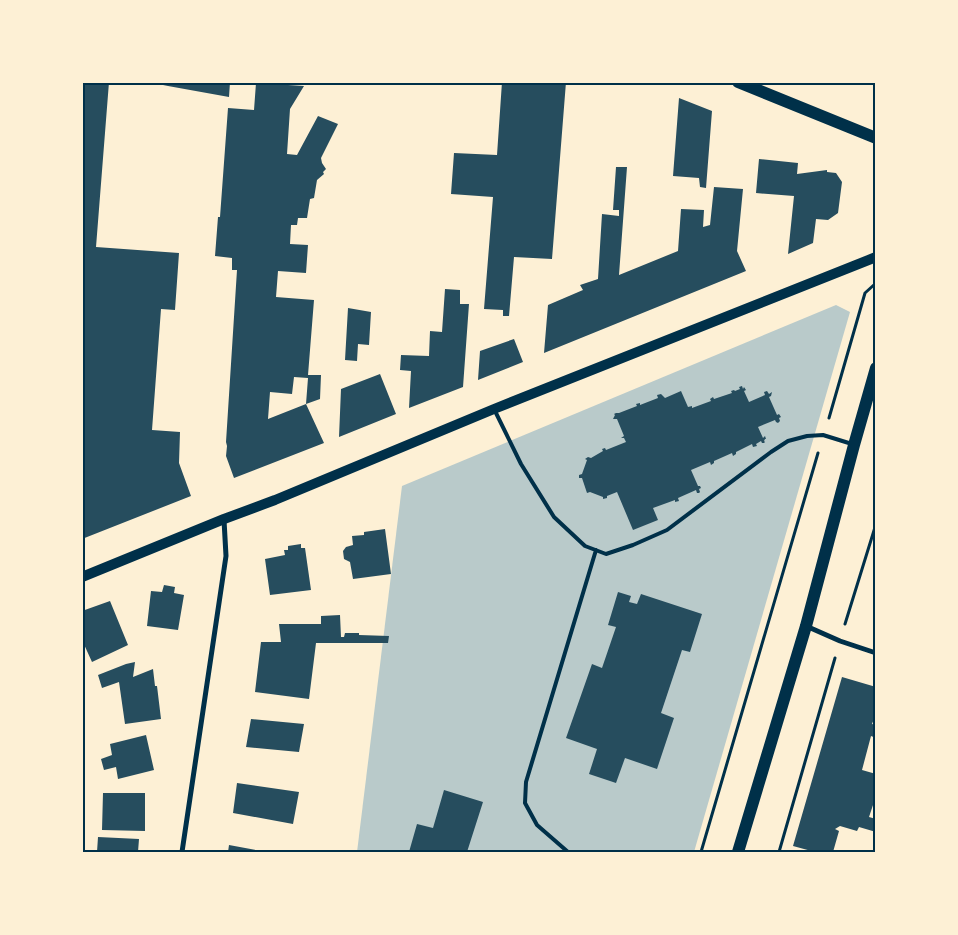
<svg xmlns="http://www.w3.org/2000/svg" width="958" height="935" viewBox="0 0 958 935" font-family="'Archivo Narrow',sans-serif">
	<rect width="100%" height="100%" fill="#fdf0d5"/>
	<path fill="#b9caca" d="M 836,305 L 850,312 L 694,852 L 357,852 L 402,486 Z"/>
	<path fill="#264d5e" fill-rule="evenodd" d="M 82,82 L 109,82 L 96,247 L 179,253 L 175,310 L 161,309 L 152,430 L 180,432 L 179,463 L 191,496 L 82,539 Z
		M 159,82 L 230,82 L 229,97 L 168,86 L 163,85 Z
		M 502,82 L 566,82 L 552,259 L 514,257 L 509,316 L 503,316 L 503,310 L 484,309 L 493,197 L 451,194 L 454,153 L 497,155 Z
		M 256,83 L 304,86 L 290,109 L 287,154 L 297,155 L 318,116 L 338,124 L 321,158 L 322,163 L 326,169 L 323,172 L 324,174 L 317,180 L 314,198 L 310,199 L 307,218 L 298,218 L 297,225 L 291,225 L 290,244 L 308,245 L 306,273 L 278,271 L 276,297 L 314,300 L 308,375 L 321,375 L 320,399 L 306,404 L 324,443 L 234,478 L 226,456 L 227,446 L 226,442 L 237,270 L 232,270 L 232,258 L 215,256 L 218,217 L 220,217 L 228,108 L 254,110 ZM 294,377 L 308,378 L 306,404 L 268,419 L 270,392 L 292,394 Z
		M 679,98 L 712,111 L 706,188 L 700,187 L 699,178 L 673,176 Z
		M 759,159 L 798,163 L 797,174 L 827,170 L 827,172 L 836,173 L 842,182 L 838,213 L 828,220 L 816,219 L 813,243 L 788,254 L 794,196 L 756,193 Z
		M 616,167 L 627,167 L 619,275 L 678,251 L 681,209 L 704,210 L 703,227 L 710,225 L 714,187 L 743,189 L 737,251 L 746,271 L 544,353 L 548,305 L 583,290 L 580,285 L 598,279 L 602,214 L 619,216 L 619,210 L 613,210 Z
		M 445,289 L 460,290 L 460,304 L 469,304 L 463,387 L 409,408 L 411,371 L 400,370 L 401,355 L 429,356 L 430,331 L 442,332 Z
		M 348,308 L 371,312 L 369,345 L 358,344 L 357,361 L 345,360 Z
		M 514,339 L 523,362 L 478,380 L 480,351 Z
		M 380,374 L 396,414 L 339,437 L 341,389 Z
		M 742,386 L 743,389 L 744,387 L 746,390 L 744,391 L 749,402 L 765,395 L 764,392 L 767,391 L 769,394 L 772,392 L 771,396 L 769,397 L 777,415 L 779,414 L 781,417 L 779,418 L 780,421 L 778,423 L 776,422 L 775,420 L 758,427 L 763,438 L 765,436 L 766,439 L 765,439 L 764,441 L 765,442 L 764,443 L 762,443 L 761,441 L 756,444 L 757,446 L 753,447 L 752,444 L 736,452 L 736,454 L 733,456 L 732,453 L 714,461 L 714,463 L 711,465 L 710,462 L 691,470 L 698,486 L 700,486 L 701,488 L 699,489 L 700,492 L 699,493 L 697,493 L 696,490 L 678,498 L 679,501 L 675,502 L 675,500 L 653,508 L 658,520 L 633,530 L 617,492 L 607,496 L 607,498 L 603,499 L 603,497 L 590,492 L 587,493 L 582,478 L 579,478 L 579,475 L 582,474 L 587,460 L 585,459 L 588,457 L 591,458 L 603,451 L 602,449 L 605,448 L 606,450 L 626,442 L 624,438 L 621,438 L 624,436 L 617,419 L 613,419 L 615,415 L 614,414 L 616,413 L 619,413 L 637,406 L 636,404 L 640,403 L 640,405 L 658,398 L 657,395 L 661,394 L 665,398 L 681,391 L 688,407 L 692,406 L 692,408 L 711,401 L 710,399 L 713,397 L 714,399 L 732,393 L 731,391 L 734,390 L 735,391 L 740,389 L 739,387 Z
		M 385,529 L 391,574 L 353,579 L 350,562 L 344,559 L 343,551 L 346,547 L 353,545 L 352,536 L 364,535 L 364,532 Z
		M 301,544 L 301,548 L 305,548 L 311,590 L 270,595 L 265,559 L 285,555 L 284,550 L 288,550 L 288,546 Z
		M 164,585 L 175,587 L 174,593 L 184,595 L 178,630 L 147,626 L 151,591 L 162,592 Z
		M 618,592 L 631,596 L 629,602 L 637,604 L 641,594 L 702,614 L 690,652 L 682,650 L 661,713 L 674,718 L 657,769 L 625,758 L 616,783 L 589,774 L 597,749 L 566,738 L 592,664 L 602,668 L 616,627 L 608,625 Z
		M 110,601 L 128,645 L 92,662 L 82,640 L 82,611 Z
		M 340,615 L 341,637 L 344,637 L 345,633 L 359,633 L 359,635 L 389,636 L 388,643 L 316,643 L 309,699 L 255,692 L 261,642 L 281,642 L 279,624 L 321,624 L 321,616 Z
		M 135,662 L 133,677 L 153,669 L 155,686 L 157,686 L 161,719 L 125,724 L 119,682 L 102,688 L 98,675 L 126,664 Z
		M 842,677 L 876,687 L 876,714 L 872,724 L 876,725 L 876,738 L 871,736 L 862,770 L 876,774 L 876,796 L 869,817 L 876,819 L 876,832 L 859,827 L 857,831 L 840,826 L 835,829 L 839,831 L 833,852 L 815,852 L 793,846 Z
		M 251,719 L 304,724 L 299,752 L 246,747 Z
		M 146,735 L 154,770 L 118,779 L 116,767 L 104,770 L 101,759 L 112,755 L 110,744 Z
		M 237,783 L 299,792 L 293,824 L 233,813 Z
		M 444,790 L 483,802 L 467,852 L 409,852 L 417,824 L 433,828 Z
		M 103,793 L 145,793 L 145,831 L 102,830 Z
		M 98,837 L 139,839 L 138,852 L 97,852 Z
		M 229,845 L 266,852 L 228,852 Z"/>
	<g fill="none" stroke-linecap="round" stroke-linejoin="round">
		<path stroke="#003049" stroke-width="3" d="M 829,418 L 865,293 L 876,283
			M 845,624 L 876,524
			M 701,852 L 818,453
			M 779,852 L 835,658"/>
		<path stroke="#003049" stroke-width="4" d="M 495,411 L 521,464 L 554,517 L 585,546 L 606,554 L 633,545 L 667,530 L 771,452 L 788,441 L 807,436 L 823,435 L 852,444
			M 568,852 L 537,825 L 525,803 L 526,782 L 596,550"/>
		<path stroke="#003049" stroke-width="5" d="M 806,626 L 840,641 L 876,653
			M 182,852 L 226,556 L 224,520"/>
		<path stroke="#003049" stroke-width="10" d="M 82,577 L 224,519 L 275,500 L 494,409 L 876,257"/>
		<path stroke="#003049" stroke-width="12" d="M 738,82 L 876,138
			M 738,852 L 806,626 L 854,445 L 876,368"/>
	</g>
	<rect width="958" height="935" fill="none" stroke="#fdf0d5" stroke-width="168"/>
	<rect x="84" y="84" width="790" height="767" fill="none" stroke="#003049" stroke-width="2"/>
</svg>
